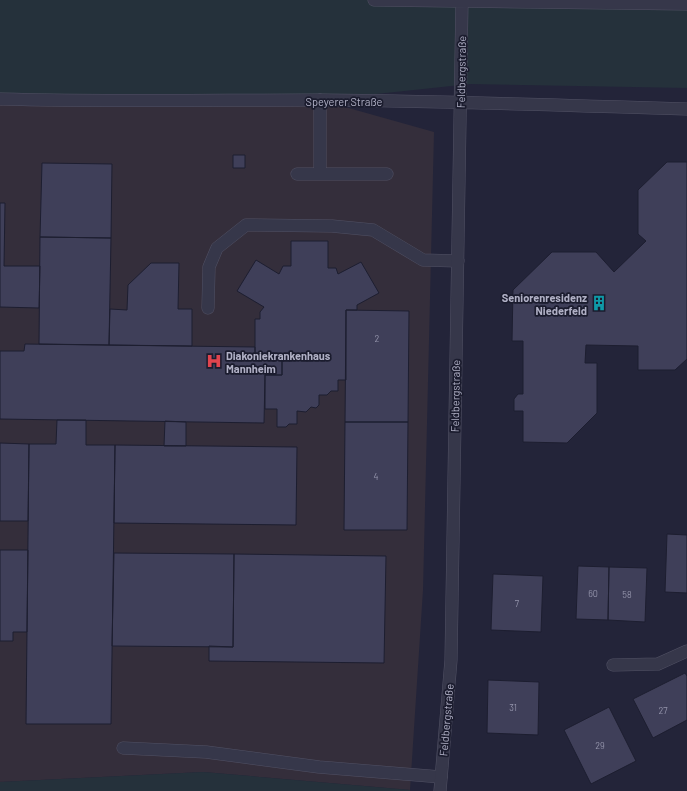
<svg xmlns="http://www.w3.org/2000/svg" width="687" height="791" viewBox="0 0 687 791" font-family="Barlow,sans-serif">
	<rect width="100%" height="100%" fill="#232439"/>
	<path fill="#342e3b" d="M 0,99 L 320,100 L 434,132 L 423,590 L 410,790 L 203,772 L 0,782 Z"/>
	<path fill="#25313b" d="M 0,0 L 393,0 L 687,4 L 687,88 L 470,84 L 320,100 L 0,99 Z
		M 203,772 L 410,790 L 410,791 L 0,791 L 0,782 Z"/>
	<path fill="#3f3f59" stroke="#1d1e30" d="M 233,155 L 245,155 L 245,168 L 233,168 Z
		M 667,162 L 687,162 L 687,359 L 675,370 L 638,370 L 638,346 L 586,345 L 585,363 L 597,363 L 597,413 L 567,443 L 523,442 L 523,411 L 514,411 L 514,399 L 518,394 L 523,394 L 523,341 L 512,341 L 513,290 L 552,252 L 596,252 L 614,272 L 646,241 L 638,234 L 638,190 Z
		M 42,163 L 112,164 L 111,238 L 40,237 Z
		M 0,203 L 5,203 L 4,266 L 40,266 L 39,308 L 0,307 Z
		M 40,237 L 111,238 L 109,345 L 39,344 Z
		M 291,241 L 328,241 L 328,268 L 336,268 L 338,274 L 361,262 L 379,293 L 357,305 L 357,310 L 346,310 L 346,380 L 338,380 L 338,391 L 331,391 L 327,395 L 319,395 L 319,405 L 316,408 L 311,407 L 306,412 L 297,411 L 297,424 L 289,424 L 286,427 L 277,427 L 277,409 L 265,409 L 265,375 L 282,375 L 282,354 L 255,354 L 255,319 L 260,319 L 260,312 L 264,307 L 237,291 L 256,260 L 279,274 L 283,266 L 291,266 Z
		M 151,263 L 179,263 L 178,309 L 192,309 L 192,346 L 109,345 L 110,309 L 127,310 L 128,285 Z
		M 346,310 L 409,311 L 408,422 L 345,422 Z
		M 25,344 L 255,347 L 255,354 L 282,354 L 282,375 L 265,375 L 264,423 L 0,419 L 0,351 L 24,351 Z
		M 57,420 L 86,420 L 86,445 L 115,445 L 111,724 L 26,724 L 29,444 L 56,444 Z
		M 165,421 L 186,422 L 186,446 L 164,446 Z
		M 345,422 L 408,422 L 407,530 L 344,530 Z
		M 0,443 L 29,444 L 28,521 L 0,521 Z
		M 115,445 L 297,447 L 296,525 L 114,523 Z
		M 667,534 L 687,535 L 687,593 L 665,592 Z
		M 0,550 L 28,550 L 27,632 L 13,632 L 13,641 L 0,641 Z
		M 114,553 L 234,554 L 233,647 L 112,646 Z
		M 234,554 L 386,556 L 384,663 L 209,661 L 209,646 L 233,647 Z
		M 578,566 L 609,567 L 608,620 L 576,619 Z
		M 609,567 L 647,568 L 645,622 L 608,620 Z
		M 493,574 L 543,576 L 541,632 L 491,630 Z
		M 685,673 L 687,676 L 687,720 L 653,738 L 633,699 Z
		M 488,680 L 539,682 L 538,735 L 487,733 Z
		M 609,707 L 636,761 L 591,784 L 564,730 Z"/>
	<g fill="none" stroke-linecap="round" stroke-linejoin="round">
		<defs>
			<path id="lane" d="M 320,100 L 320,174
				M 297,174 L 387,174
				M 208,308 L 209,267 L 217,248 L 246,225 L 332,226 L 373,230 L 423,260 L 458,261
				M 123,748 L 206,752 L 319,767 L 441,777"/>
			<path id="street" d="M 374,0 L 687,4
				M 0,99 C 107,102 214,100 321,100 C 443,101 565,105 687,109
				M 613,665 L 658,664 L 687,651
				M 440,791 L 451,660 L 462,0"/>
		</defs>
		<use href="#lane" stroke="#515164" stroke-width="13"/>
		<use href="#street" stroke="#515164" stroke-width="13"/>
		<use href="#lane" stroke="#36374a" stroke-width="12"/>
		<use href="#street" stroke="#36374a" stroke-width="12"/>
	</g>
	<defs>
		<symbol id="building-bare" viewBox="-9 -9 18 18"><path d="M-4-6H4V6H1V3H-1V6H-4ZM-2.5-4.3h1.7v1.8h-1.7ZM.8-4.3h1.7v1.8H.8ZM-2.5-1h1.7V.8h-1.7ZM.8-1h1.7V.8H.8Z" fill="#0f9aa8" stroke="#1b1c2e" stroke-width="2.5" paint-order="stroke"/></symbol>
		<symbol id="hospital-bare" viewBox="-9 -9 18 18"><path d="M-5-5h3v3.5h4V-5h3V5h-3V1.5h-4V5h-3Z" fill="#e0444e" stroke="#1b1c2e" stroke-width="2.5" paint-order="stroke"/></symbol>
	</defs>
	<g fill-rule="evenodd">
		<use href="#building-bare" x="588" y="292" width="22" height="22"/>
		<use href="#hospital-bare" x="203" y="350" width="22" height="22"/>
	</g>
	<g text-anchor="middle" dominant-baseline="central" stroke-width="3.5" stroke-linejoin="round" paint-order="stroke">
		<g font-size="9" fill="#9494ab">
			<text x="377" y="338">2</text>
			<text x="376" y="476">4</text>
			<text x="593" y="593">60</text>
			<text x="627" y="594">58</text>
			<text x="517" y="603">7</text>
			<text x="513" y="707">31</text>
			<text x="663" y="710">27</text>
			<text x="600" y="745">29</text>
		</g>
		<g font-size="11" fill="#b1b1c6" stroke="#1b1c2e">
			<text transform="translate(461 72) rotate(-89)">Feldbergstraße</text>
			<text x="344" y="101">Speyerer Straße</text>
			<text transform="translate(455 396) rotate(-89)">Feldbergstraße</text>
			<text transform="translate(446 720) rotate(-85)">Feldbergstraße</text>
		</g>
		<g font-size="11" font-weight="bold" fill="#b1b1c6" stroke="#1b1c2e" text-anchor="end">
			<text x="587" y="297">Seniorenresidenz<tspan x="587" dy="13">Niederfeld</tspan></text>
			<text x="226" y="355" text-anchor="start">Diakoniekrankenhaus<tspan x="226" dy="13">Mannheim</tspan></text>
		</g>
	</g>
</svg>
